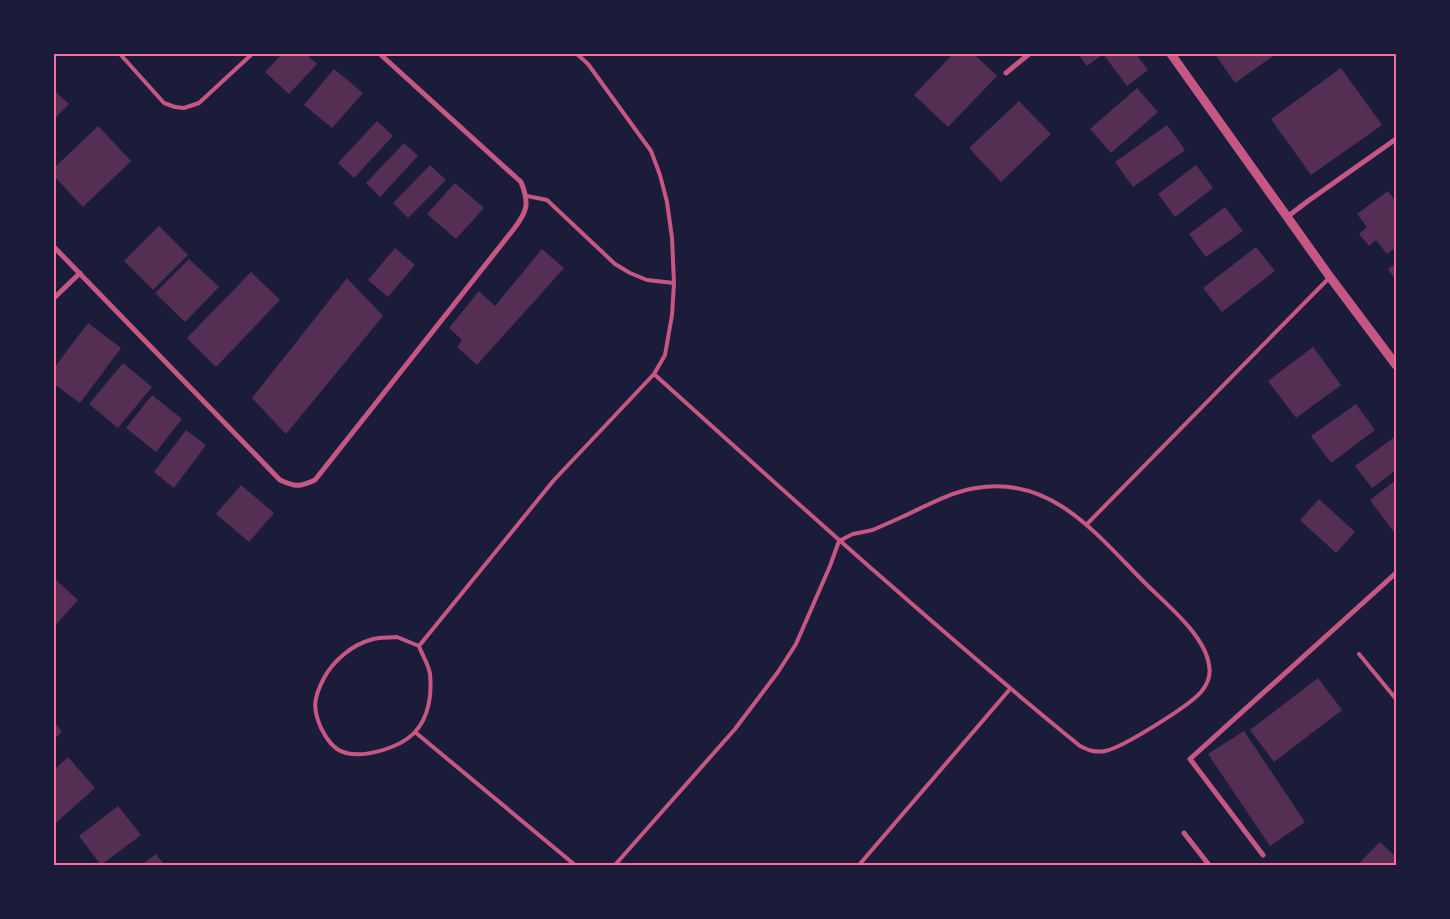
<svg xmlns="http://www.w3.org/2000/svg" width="1450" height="919" viewBox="0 0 1450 919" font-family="Ubuntu,sans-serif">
	<rect width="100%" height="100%" fill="#1b1b3a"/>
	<path fill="#542f53" d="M 282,54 L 306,54 L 317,64 L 289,94 L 265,72 Z
		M 953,54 L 974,54 L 997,76 L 948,127 L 914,95 Z
		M 1078,54 L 1136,54 L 1148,70 L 1127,86 L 1103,54 L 1087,66 Z
		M 1215,54 L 1276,54 L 1235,83 Z
		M 1341,68 L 1382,125 L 1311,175 L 1271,119 Z
		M 334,69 L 363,93 L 332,128 L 304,105 Z
		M 1137,88 L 1158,112 L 1111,153 L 1090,129 Z
		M 54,90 L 69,104 L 54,119 Z
		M 1019,101 L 1051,134 L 1001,182 L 969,148 Z
		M 377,121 L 393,136 L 354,178 L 338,163 Z
		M 1167,125 L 1185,150 L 1133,187 L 1115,162 Z
		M 98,126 L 131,161 L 83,207 L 54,176 L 54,168 Z
		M 404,143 L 418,156 L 380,197 L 366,183 Z
		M 430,165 L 446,180 L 408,218 L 393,203 Z
		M 1196,165 L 1213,188 L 1175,217 L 1158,194 Z
		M 455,183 L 484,208 L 456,239 L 427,214 Z
		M 1388,191 L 1394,199 L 1396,197 L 1396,247 L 1387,254 L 1376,240 L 1369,246 L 1359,234 L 1367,227 L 1357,214 Z
		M 1225,207 L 1243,231 L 1206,257 L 1189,234 Z
		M 159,226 L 188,255 L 153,290 L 124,261 Z
		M 1256,247 L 1275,271 L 1222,312 L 1203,288 Z
		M 395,248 L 415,265 L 388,297 L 368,280 Z
		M 542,249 L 564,268 L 477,365 L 457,347 L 462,340 L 449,328 L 479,291 L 495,306 Z
		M 189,259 L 219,287 L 185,322 L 155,293 Z
		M 1396,263 L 1396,281 L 1388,269 Z
		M 251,272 L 280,300 L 216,367 L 187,338 Z
		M 347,278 L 383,316 L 286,434 L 252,398 Z
		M 88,323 L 121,348 L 80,403 L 54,384 L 54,368 Z
		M 1313,347 L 1341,385 L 1296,418 L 1268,381 Z
		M 123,363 L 152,387 L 118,428 L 89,404 Z
		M 152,395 L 182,419 L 156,452 L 126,428 Z
		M 1356,404 L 1375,430 L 1331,463 L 1311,436 Z
		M 186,430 L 206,445 L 174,488 L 154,472 Z
		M 1396,436 L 1396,470 L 1372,488 L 1355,466 Z
		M 1396,480 L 1396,535 L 1370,500 Z
		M 241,485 L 274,513 L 249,542 L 216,514 Z
		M 1319,499 L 1355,532 L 1336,553 L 1300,520 Z
		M 54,578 L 78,600 L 54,627 Z
		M 1318,678 L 1342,710 L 1274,762 L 1250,730 Z
		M 54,722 L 62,732 L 54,739 Z
		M 1244,731 L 1305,822 L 1270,846 L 1208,754 Z
		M 68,757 L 95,788 L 56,823 L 54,820 L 54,770 Z
		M 118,806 L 141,835 L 101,865 L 79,836 Z
		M 1380,842 L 1396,857 L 1396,865 L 1357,865 Z
		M 156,854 L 164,865 L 141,865 Z"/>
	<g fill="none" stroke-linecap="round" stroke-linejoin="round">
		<path stroke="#c65784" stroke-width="4" d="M 120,54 L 164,103 L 175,107 L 184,108 L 199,103 L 252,54
			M 527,196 L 547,200 L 615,264 L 630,273 L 647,280 L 674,283
			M 1087,524 L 1329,278
			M 397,637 L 419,646 C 422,655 429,665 430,674 C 432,694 429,717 415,732 C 400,748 357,762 337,749 C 330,744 325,736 321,728 C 312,708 314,697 324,678 C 333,661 352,645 370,640 C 379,637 389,638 397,637 Z
			M 419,646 L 554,480 L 654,374 L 665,355 L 672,315 L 674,283 L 672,238 L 667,202 L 660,175 L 651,151 L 588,64 L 577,54
			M 1359,654 L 1396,699
			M 415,732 L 575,865
			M 615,865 L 735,729 L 778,672 L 796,644 L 830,566 L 839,541 C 844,539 848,536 853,534 C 860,532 868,532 875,529 C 884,525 893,521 902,517 C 926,506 950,492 976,488 C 1052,475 1097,535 1145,583 C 1165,603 1205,635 1209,665 C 1211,675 1207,685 1201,692 C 1189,706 1122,748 1105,751 C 1095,753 1088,750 1080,746 C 934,627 794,500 654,374
			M 859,865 L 1010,689"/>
		<path stroke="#c65784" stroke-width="5" d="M 1006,73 L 1029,54
			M 1287,217 L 1308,201 L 1396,139
			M 54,247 L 280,480 C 295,487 300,487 315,480 L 513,230 C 527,212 530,204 521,182 L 380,54
			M 54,298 L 80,273
			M 1184,833 L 1209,865
			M 1263,855 L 1190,759 L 1396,573"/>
		<path stroke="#c65784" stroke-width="9" d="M 1171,54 L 1330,277 L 1396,365"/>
	</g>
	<rect width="1450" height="919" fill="none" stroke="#1b1b3a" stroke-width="110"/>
	<rect x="55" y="55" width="1340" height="809" fill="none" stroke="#ff6b9d" stroke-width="2"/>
</svg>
